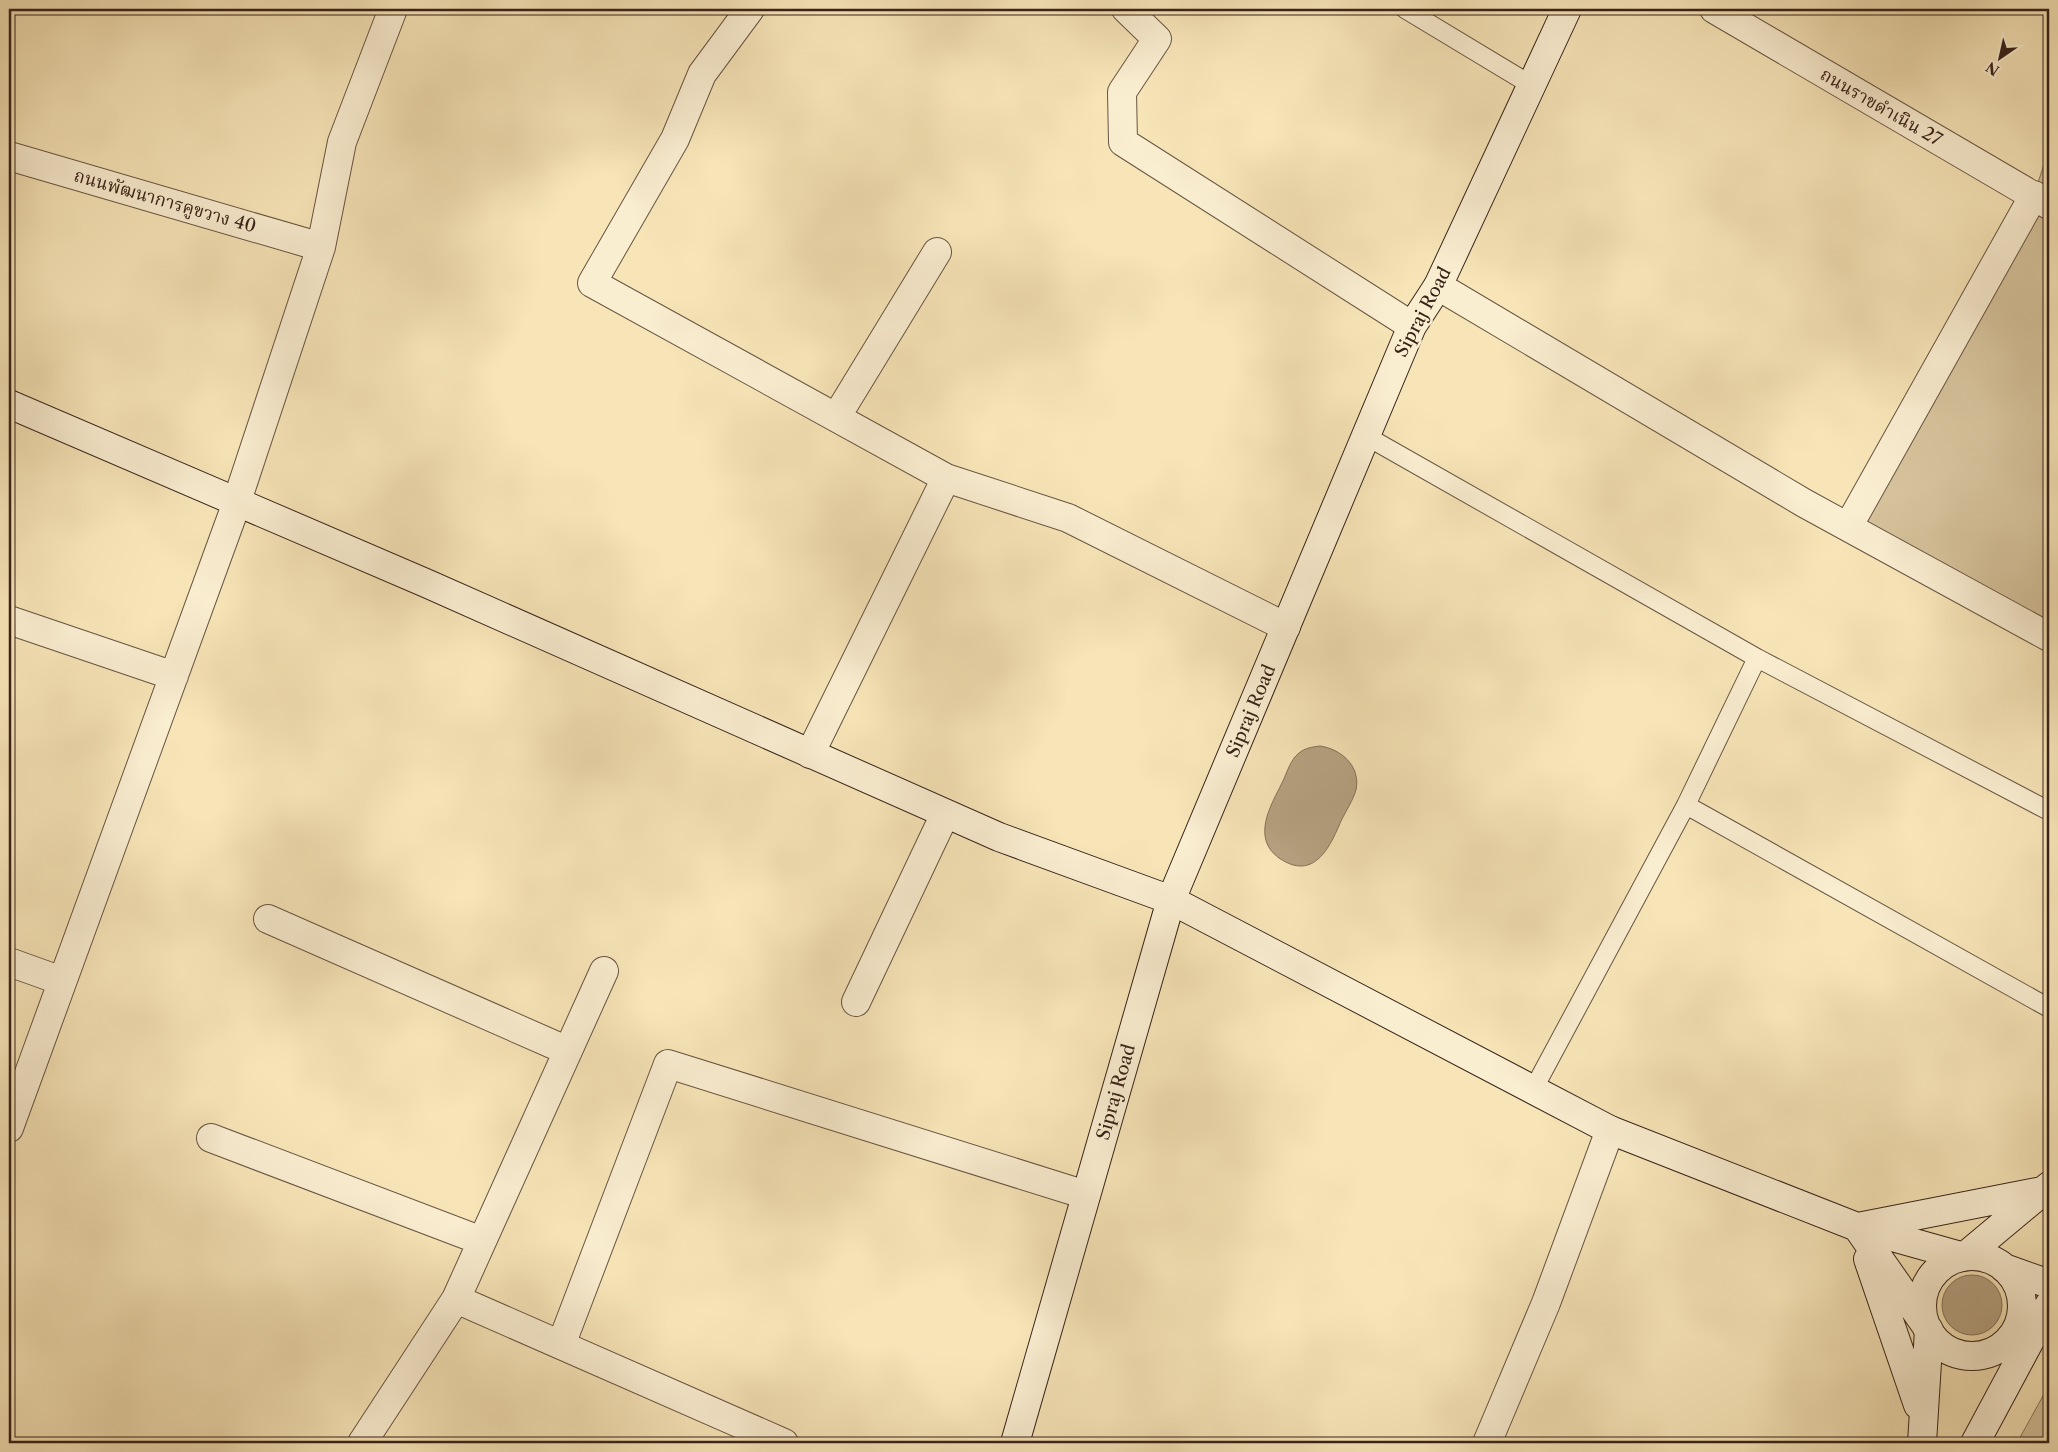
<svg xmlns="http://www.w3.org/2000/svg" width="2058" height="1452" viewBox="0 0 2058 1452" font-family="'Libre Caslon Text','Noto Serif Thai',serif">
	<rect width="100%" height="100%" fill="#f7e5b8"/>
	<filter id="stains"><feTurbulence type="fractalNoise" baseFrequency=".004" numOctaves="4"/><feColorMatrix values="0 0 0 0 .2 0 0 0 0 .09 0 0 0 0 .02 0 0 0 .5 -.17"/></filter>
	<radialGradient id="worn" r=".72"><stop offset=".6" stop-color="#630" stop-opacity="0"/><stop offset="1" stop-color="#630" stop-opacity=".3"/></radialGradient>
	<path fill="#d7c49d" stroke="#88745b" d="M 2049,149 L 2049,637 L 1848,527 L 2034,195 Z
		M 2049,1385 L 2049,1443 L 2017,1443 Z"/>
	<path fill="#b6a382" stroke="#847058" d="M 1320,746 C 1341,749 1361,766 1356,790 C 1353,800 1346,811 1341,821 C 1330,847 1314,882 1279,858 C 1251,838 1271,805 1282,783 C 1287,773 1290,760 1299,753 C 1305,748 1312,747 1320,746 Z
		M1942 1305a30 30 0 1 1 60 0a30 30 0 1 1-60 0Z"/>
	<g fill="none" stroke-linecap="round" stroke-linejoin="round">
		<defs>
			<path id="lane" d="M 1405,9 L 1531,85
				M 1366,436 L 1757,658
				M 1686,805 L 2049,1008
				M 1533,1090 L 1686,805 L 1757,658 L 2049,811"/>
			<path id="street" d="M 750,9 L 702,74 L 675,139 L 592,283 L 946,478 L 1068,518 L 1286,627
				M 1126,9 L 1157,39 L 1122,92 L 1123,142 L 1412,326
				M 1714,9 L 2049,205
				M 9,156 L 321,247
				M 1438,286 L 1804,503 L 2049,637
				M 837,416 L 937,252
				M 1848,527 L 2034,195
				M 9,620 L 174,676
				M 810,754 L 946,478
				M 268,919 L 568,1051
				M 9,962 L 62,981
				M 856,1002 L 945,814
				M 9,1128 L 232,516 L 321,247 L 342,142 L 393,9
				M 211,1138 L 482,1241
				M 456,1299 L 784,1443
				M 561,1345 L 668,1064 L 1086,1195
				M 362,1443 L 456,1299 L 604,971
				M 1487,1443 L 1546,1303 L 1610,1130"/>
			<path id="secondary" d="M 9,404 L 428,584 L 999,837 L 1171,900 L 1610,1130 L 1857,1227 L 1964,1257 L 2049,1186
				M 1863,1226 L 2042,1191
				M 1857,1227 L 1929,1330 L 1922,1443
				M1922 1306a50 50 0 1 1 100 0a50 50 0 1 1-100 0Z
				M 1868,1259 L 1918,1405
				M 2004,1268 L 2049,1284
				M 1015,1443 L 1171,900 L 1412,326 L 1438,286 L 1567,9
				M 1975,1443 L 2049,1305"/>
		</defs>
		<use href="#lane" stroke="#685441" stroke-width="20"/>
		<use href="#street" stroke="#685441" stroke-width="30"/>
		<use href="#secondary" stroke="#382319" stroke-width="30"/>
		<use href="#lane" stroke="#faeed1" stroke-width="18"/>
		<use href="#street" stroke="#faeed1" stroke-width="28"/>
		<use href="#secondary" stroke="#faeed1" stroke-width="28"/>
	</g>
	<g text-anchor="middle" dominant-baseline="central" stroke-width="5" stroke-linejoin="round" paint-order="stroke">
		<g font-size="18" fill="#382319" stroke="#faeed1">
			<text transform="translate(1881 107) rotate(30)">ถนนราขดำเนิน 27</text>
			<text transform="translate(165 201) rotate(16)">ถนนพัฒนาการคูขวาง 40</text>
			<text transform="translate(1423 312) rotate(-62)">Sipraj Road</text>
			<text transform="translate(1251 711) rotate(-67)">Sipraj Road</text>
			<text transform="translate(1116 1092) rotate(-74)">Sipraj Road</text>
		</g>
	</g>
	<rect width="2058" height="1452" fill="none" stroke="#f7e5b8" stroke-width="30"/>
	<rect x="10" y="10" width="2038" height="1432" fill="none" stroke="#382319" stroke-width="2.5"/>
	<rect x="15" y="15" width="2028" height="1422" fill="none" stroke="#382319"/>
	<g transform="translate(2000 58) rotate(214)" stroke="#faeed1" stroke-width="4" paint-order="stroke">
	<path d="M0-4L9 19L0 12L-9 19Z" fill="#382319"/>
	<text y="-8" font-size="14" font-weight="bold" text-anchor="middle" fill="#382319">N</text>
	</g>
	<rect width="100%" height="100%" filter="url(#stains)"/>
	<rect width="100%" height="100%" fill="url(#worn)"/>
</svg>
